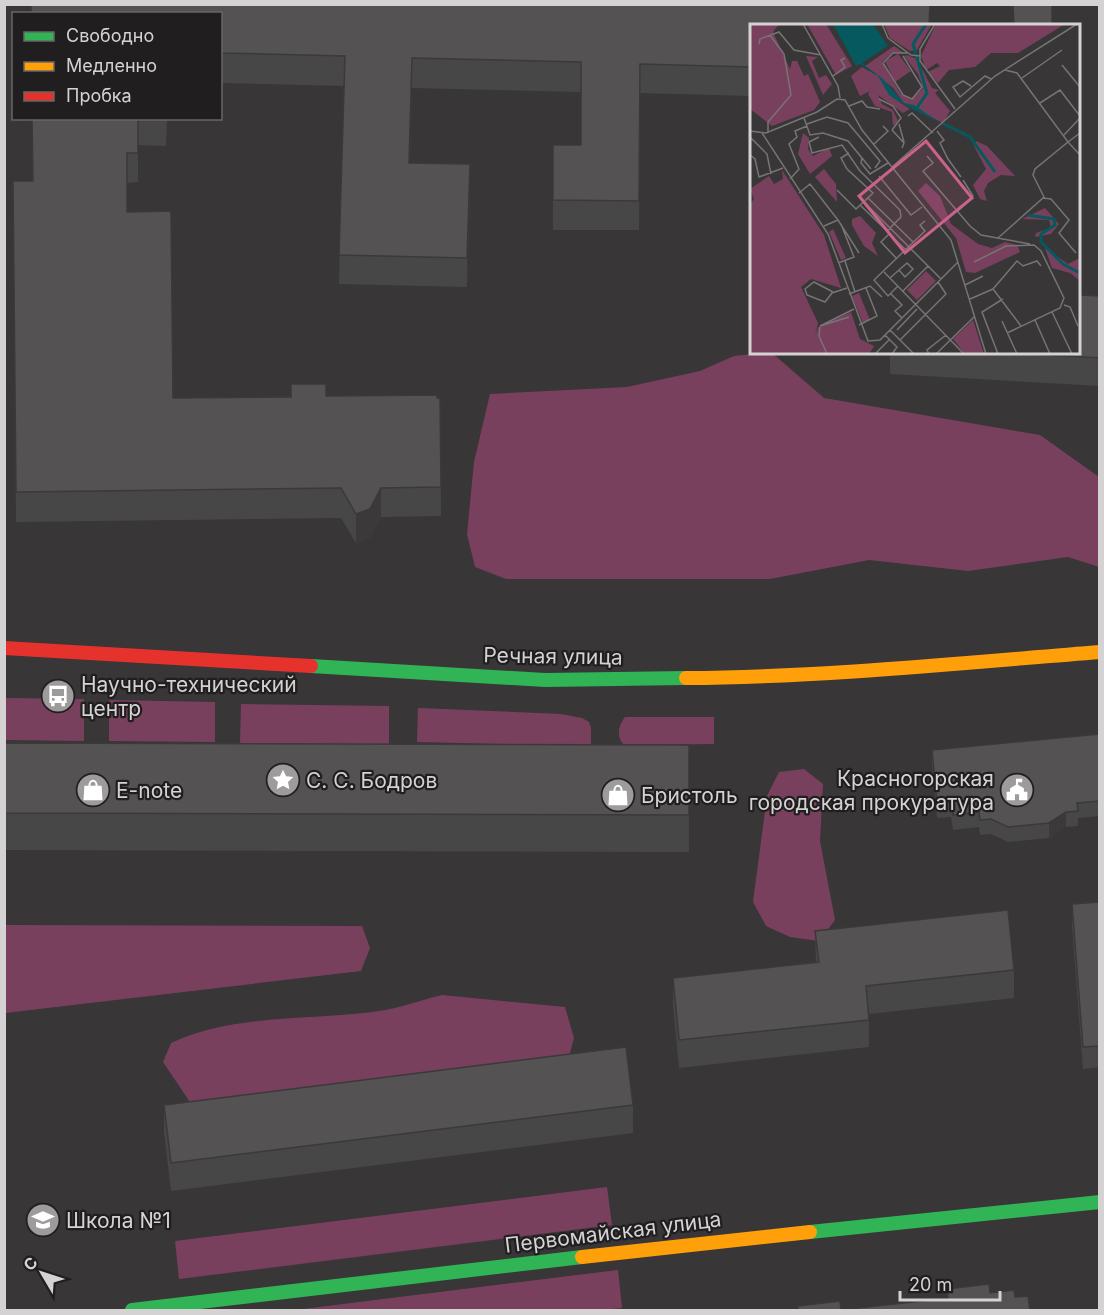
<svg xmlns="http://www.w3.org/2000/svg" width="1104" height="1315" viewBox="0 0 1104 1315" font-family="Inter,sans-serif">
	<rect width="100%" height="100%" fill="#393637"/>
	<path fill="#79405e" d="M 765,353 L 772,353 L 824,398 L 1040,435 L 1099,477 L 1099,567 L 1068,557 L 968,571 L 869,560 L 770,579 L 506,579 L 475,567 L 467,534 L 474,462 L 490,394 L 627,387 L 700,371 L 734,356 Z
		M 5,698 L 84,699 L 84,741 L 5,740 Z
		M 109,700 L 215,702 L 215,742 L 109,741 Z
		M 241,704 L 389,706 L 389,745 L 240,743 Z
		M 418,708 L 561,714 L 582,718 L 589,722 L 591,728 L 591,746 L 417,742 Z
		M 625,717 L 714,717 L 714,744 L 624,745 C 616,736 618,726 625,717 Z
		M 804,769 L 823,784 L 820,841 L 835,920 L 819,941 L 790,937 L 766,926 L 753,902 L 767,796 L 779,772 Z
		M 4,925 L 362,926 L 370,948 L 361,971 L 5,1013 Z
		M 442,995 L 565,1007 L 574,1038 L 566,1067 L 198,1114 L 163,1062 L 171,1043 C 234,1013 311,1021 379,1011 C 400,1008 421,1000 442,995 Z
		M 607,1187 L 612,1225 L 179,1279 L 175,1241 Z
		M 618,1270 L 622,1308 L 603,1310 L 295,1310 Z"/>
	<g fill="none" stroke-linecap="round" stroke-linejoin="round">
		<path stroke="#30b455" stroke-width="14" d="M 311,666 L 545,680 L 686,678
			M 810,1232 L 1100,1202
			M 132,1310 L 582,1257"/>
		<path stroke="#ff9f0a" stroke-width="14" d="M 686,678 C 824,677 962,663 1100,652
			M 582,1257 L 810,1232"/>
		<path stroke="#e5322d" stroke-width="14" d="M 4,648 L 311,666"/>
	</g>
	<path fill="#484747" d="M 930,4 L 930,26 L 752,26 L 752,96 L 640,93 L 639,230 L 553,230 L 553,145 L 581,145 L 581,92 L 412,88 L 410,163 L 470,193 L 467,287 L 339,284 L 344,86 L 220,83 L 220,14 Z
		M 32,118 L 167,118 L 166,146 L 138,145 L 138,182 L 127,183 L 127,212 L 173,398 L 326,396 L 440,398 L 441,516 L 381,517 L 370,538 L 356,543 L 341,518 L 16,522 L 13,181 L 33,181 Z
		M 1100,296 L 1100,386 L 890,374 L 890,352 L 1078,352 Z
		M 1100,734 L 1100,816 L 1078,818 L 1078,826 L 1066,827 L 1049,838 L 1008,842 L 991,834 L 980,835 L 979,827 L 953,830 L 951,817 L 937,818 L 932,765 L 932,750 Z
		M 4,743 L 689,745 L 689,852 L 4,850 Z
		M 1100,902 L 1100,1067 L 1083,1069 L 1072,926 L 1072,904 Z
		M 815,931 L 1014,970 L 1014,998 L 869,1014 L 869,1047 L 679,1068 L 673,1005 L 673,978 L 816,962 Z
		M 164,1105 L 633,1105 L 633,1133 L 171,1191 L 164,1132 Z"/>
	<path fill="#3b3939" d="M 412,58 L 412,88 L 409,192 L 409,163 Z
		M 470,164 L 470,193 L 467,287 L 467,258 Z
		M 381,488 L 381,517 L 370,538 L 356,543 L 356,514 Z
		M 1066,812 L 1066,827 L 1049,838 L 1049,823 Z"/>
	<path fill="#545252" stroke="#3b3939" stroke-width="1.5" d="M 31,4 L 930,4 L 929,26 L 752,26 L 752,67 L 640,64 L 639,201 L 553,200 L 553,145 L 581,145 L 581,62 L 412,58 L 409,163 L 470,164 L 467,258 L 339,255 L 345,56 L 220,53 L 220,14 L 31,14 Z
		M 1013,4 L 1052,4 L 1052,26 L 1014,26 Z
		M 32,118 L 138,118 L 138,153 L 127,153 L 127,212 L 171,211 L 173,398 L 291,397 L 291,384 L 326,384 L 326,396 L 437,395 L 437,398 L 440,398 L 441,487 L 381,488 L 370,509 L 356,514 L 341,488 L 16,492 L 13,181 L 33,181 Z
		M 1078,295 L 1100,296 L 1100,358 L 998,352 L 1078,352 Z
		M 1100,734 L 1100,801 L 1077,803 L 1078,811 L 1066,812 L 1049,823 L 1008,827 L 991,819 L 980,820 L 979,812 L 953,815 L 951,802 L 937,803 L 932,750 Z
		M 4,743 L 689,745 L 689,815 L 4,813 Z
		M 1100,902 L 1100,1046 L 1083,1047 L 1072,904 Z
		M 1008,910 L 1014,970 L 866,986 L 869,1020 L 679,1040 L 673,978 L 819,962 L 815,931 Z
		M 626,1047 L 633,1105 L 171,1163 L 164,1105 Z
		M 989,1284 L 990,1293 L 1014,1290 L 1015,1297 L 1028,1296 L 1030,1311 L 798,1311 L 798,1306 L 840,1301 L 841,1310 L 948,1298 L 947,1289 Z"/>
	<defs>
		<symbol id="bus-disc" viewBox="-11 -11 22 22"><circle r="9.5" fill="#9e9b9c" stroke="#201e1e"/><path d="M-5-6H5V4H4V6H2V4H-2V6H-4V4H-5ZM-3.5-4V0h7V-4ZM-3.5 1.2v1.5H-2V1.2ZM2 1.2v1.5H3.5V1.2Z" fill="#fff"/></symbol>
		<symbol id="sight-disc" viewBox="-11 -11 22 22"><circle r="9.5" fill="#9e9b9c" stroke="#201e1e"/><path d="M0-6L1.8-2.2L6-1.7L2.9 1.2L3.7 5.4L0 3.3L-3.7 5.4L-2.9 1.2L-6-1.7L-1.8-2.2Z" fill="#fff"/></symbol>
		<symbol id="shop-disc" viewBox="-11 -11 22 22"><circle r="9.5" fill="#9e9b9c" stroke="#201e1e"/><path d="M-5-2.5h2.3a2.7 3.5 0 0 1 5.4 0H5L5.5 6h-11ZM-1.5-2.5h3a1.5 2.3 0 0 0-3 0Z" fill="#fff"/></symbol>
		<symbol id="civic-disc" viewBox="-11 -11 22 22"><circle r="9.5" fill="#9e9b9c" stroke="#201e1e"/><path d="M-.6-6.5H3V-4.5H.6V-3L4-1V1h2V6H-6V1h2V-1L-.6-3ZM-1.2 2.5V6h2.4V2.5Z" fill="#fff"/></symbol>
		<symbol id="school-disc" viewBox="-11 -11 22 22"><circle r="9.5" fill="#9e9b9c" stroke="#201e1e"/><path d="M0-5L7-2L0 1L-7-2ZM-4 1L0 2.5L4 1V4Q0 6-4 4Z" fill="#fff"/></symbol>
	</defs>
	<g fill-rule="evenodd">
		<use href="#bus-disc" x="39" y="677" width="38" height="38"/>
		<use href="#sight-disc" x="264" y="761" width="38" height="38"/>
		<use href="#shop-disc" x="74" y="771" width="38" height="38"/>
		<use href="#civic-disc" x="998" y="771" width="38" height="38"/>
		<use href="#shop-disc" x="599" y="776" width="38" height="38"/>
		<use href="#school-disc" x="24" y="1201" width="38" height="38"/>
	</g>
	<g text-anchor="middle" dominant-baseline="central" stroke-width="4.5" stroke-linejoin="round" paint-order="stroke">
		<g font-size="21" fill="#d5d2d3" stroke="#201e1e">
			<text transform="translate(553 656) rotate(1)">Речная улица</text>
			<text transform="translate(613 1232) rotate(-7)">Первомайская улица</text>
		</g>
		<g font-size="21" fill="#d5d2d3" stroke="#201e1e" text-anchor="start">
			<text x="81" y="684">Научно-технический<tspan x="81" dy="24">центр</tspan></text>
			<text x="994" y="778" text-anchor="end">Красногорская<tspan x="994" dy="24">городская прокуратура</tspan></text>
			<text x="306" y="780">С. С. Бодров</text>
			<text x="116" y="790">E-note</text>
			<text x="641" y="795">Бристоль</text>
			<text x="66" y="1220">Школа №1</text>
		</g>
	</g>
	<g transform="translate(750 24)">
		<rect width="330" height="330" fill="#393637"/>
		<path d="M 0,0 L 29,0 L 23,8 L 40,45 L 42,37 L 47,37 L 54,52 L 58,50 L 70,78 L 64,86 L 22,102 L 0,85 ZM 57,0 L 76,0 L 102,42 L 86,51 ZM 134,0 L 182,0 L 167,26 L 160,27 L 140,14 ZM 186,0 L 315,0 L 268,29 L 241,29 L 225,43 L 199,46 L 188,59 L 178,48 L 190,42 L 187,39 L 176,46 L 171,32 ZM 144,22 L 154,29 L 142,29 L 132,38 L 150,69 L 161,76 L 173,64 L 168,50 L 154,32 L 157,31 L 167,35 L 182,64 L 189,66 L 185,69 L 200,87 L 193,99 L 154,79 L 143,64 L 115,42 ZM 148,30 L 161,47 L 145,58 L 135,37 ZM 56,32 L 68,33 L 62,37 L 69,54 L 76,51 L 82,60 L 73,71 ZM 112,43 L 128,52 L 149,78 L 160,85 L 153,89 L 128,71 L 132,80 L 143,86 L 148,97 L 143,102 L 142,88 L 125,82 L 118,70 L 120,67 L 110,72 L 101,52 ZM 53,109 L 59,114 L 58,125 L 63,132 L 79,124 L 82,132 L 60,150 L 48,130 ZM 226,117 L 237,122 L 265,152 L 251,151 L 238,159 L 234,167 L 237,177 L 230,175 L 223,161 L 236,145 L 224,122 ZM 74,145 L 86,160 L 87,178 L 65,153 ZM 32,146 L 74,211 L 91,264 L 61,255 L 51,263 L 68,299 L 65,312 L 68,303 L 101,288 L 110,315 L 124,322 L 119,330 L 0,330 L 0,180 L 4,175 L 0,165 L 19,152 L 24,160 L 33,155 ZM 176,159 L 190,172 L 201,200 L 228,220 L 242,224 L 255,218 L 267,221 L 270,228 L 225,249 L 216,248 L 206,214 L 168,167 ZM 295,184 L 309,200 L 301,210 L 285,213 L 286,209 L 301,204 L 299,196 L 272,195 ZM 110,192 L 126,209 L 122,219 L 128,232 L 114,222 L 102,201 L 102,195 ZM 83,205 L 96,234 L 91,236 L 79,208 ZM 295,224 L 318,240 L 330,234 L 330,257 L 320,249 L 302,244 ZM 176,247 L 186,257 L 167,276 L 157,266 ZM 109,269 L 120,296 L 113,299 L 102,272 ZM 223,296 L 234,330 L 215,330 L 203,315 Z" fill="#79405e"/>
		<path d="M 83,0 L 123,0 L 138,22 L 112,39 L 133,55 L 154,79 L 164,81 L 192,100 L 149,78 L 139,71 L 128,52 L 110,40 L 106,42 Z" fill="#06595e"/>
		<path fill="none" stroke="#06595e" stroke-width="3" d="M 166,85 L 177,69 L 163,20 L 176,0M 192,99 L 220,113 L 245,148M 278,191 L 304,195 L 305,201 L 291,210 L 291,218 L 313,240 L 330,249"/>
		<path fill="none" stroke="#777475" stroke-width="1.5" d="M 53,0 L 88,62 L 90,74M 132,0 L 138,14 L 161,31 L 170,32M 185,0 L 170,25 L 170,37 L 205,85M 9,20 L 10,15 L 29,8 L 44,26 L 71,31M 153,32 L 172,63 L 162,75 L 153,71 L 133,39 L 143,29 L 158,29M 312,41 L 330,63M 255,46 L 267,49 L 318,118 L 330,109M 83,52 L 95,43 L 91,36 L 95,34M 272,54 L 312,26M 221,62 L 213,57 L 203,63 L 210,73 L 235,52 L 241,55M 129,75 L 143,82 L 151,94 L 142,106M 290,79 L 310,66 L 330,92M 99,82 L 112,77 L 117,83 L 130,85M 158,92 L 162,89 L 183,109M 54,94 L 60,111 L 73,109 L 98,117 L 121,145M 57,100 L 77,93 L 98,99 L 130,137 L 125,144M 149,100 L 154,118M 142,106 L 154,119 L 152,124M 0,107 L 16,109 L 67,88 L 87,75 L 95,76 L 112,106 L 201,216 L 236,330M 187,107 L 194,116 L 190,119 L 198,135 L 211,153M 18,108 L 18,98 L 41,71 L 34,30 L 20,11M 12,109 L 78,210 L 118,317 L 130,316 L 208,238M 314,111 L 330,94M 0,113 L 17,130 L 21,150M 69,113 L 59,118 L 62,129 L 92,121 L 110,147 L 150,186 L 151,193 L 137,207 L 110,181M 124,120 L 138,107 L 133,102M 0,131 L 5,135 L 9,153 L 33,144M 177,132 L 183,139 L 173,147 L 220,202 L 231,211 L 280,220M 112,134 L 111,139 L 120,150 L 138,139M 142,143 L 245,52 L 327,0M 129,152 L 161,191 L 172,183M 40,155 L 49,145 L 39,120 L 47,113 L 45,107 L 57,102M 87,166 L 106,185 L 123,169 L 97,145 L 91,134 L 99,129M 49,169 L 60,160 L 88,196M 118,174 L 163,218M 293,174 L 301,175 L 319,196 L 309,209 L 326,229M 114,178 L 191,255M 208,187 L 223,172 L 213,156M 74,202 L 88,196 L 109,229M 248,214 L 294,173 L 283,151 L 285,145 L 318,118 L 330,131M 147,235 L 131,218 L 139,210 L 156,226M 95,237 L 105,268M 224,238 L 256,222 L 284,221 L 291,227 L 314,274 L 310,284 L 257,309M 88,239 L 104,233 L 91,200M 134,248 L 214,330M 140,254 L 149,246 L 157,239 L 163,245 L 155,253 L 149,246M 215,261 L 233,252M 148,262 L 138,272 L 124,256 L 175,207 L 170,201 L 175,197M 243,265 L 267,237 L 273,242 L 287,237 L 291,242M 153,267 L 178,242M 83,268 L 64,258 L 55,265 L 57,271 L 75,278 L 82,269 L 97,264M 140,269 L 152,281 L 145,287 L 152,294M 99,270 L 120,262 L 132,273M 220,275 L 243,265 L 271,302M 314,281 L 320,283 L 328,302M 302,288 L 322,330M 99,293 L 70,302 L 104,285M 285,296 L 300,330M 252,297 L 267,330M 109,301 L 127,292 L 116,264M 70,303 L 69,312 L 77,330M 140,306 L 164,330M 147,306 L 167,285M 135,311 L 147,323 L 142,330M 150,316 L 196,270 L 188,258M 125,330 L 139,316M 179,330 L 177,326 L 196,311M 186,330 L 224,293M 248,330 L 232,288 L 253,275"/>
		<path fill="#ca628b" fill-opacity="0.15" stroke="#ca628b" stroke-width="3" d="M 176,117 L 222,174 L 155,229 L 109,172 Z"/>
		<rect width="330" height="330" fill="none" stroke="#d5d2d3" stroke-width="3"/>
	</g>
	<rect width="1104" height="1315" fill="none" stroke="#d5d2d3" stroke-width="12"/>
	<rect x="12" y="12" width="210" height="108" fill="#201e1e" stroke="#686666" stroke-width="1.5"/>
	<rect x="24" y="32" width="30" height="9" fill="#30b455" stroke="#686666" stroke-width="1.5"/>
	<text x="66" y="42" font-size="18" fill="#d5d2d3">Свободно</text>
	<rect x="24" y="62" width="30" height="9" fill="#ff9f0a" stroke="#686666" stroke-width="1.5"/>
	<text x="66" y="72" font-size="18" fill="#d5d2d3">Медленно</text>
	<rect x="24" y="92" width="30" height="9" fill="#e5322d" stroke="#686666" stroke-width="1.5"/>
	<text x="66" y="102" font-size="18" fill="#d5d2d3">Пробка</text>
	<g transform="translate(42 1273) rotate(309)" stroke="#201e1e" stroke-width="4.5" paint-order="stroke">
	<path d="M0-4.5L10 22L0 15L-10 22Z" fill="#d5d2d3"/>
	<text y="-9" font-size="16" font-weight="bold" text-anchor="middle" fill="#d5d2d3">С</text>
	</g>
	<path d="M900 1291v9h100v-9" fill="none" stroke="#d5d2d3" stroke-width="3"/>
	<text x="909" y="1291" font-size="18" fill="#d5d2d3" stroke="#201e1e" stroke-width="4.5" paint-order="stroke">20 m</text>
</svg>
